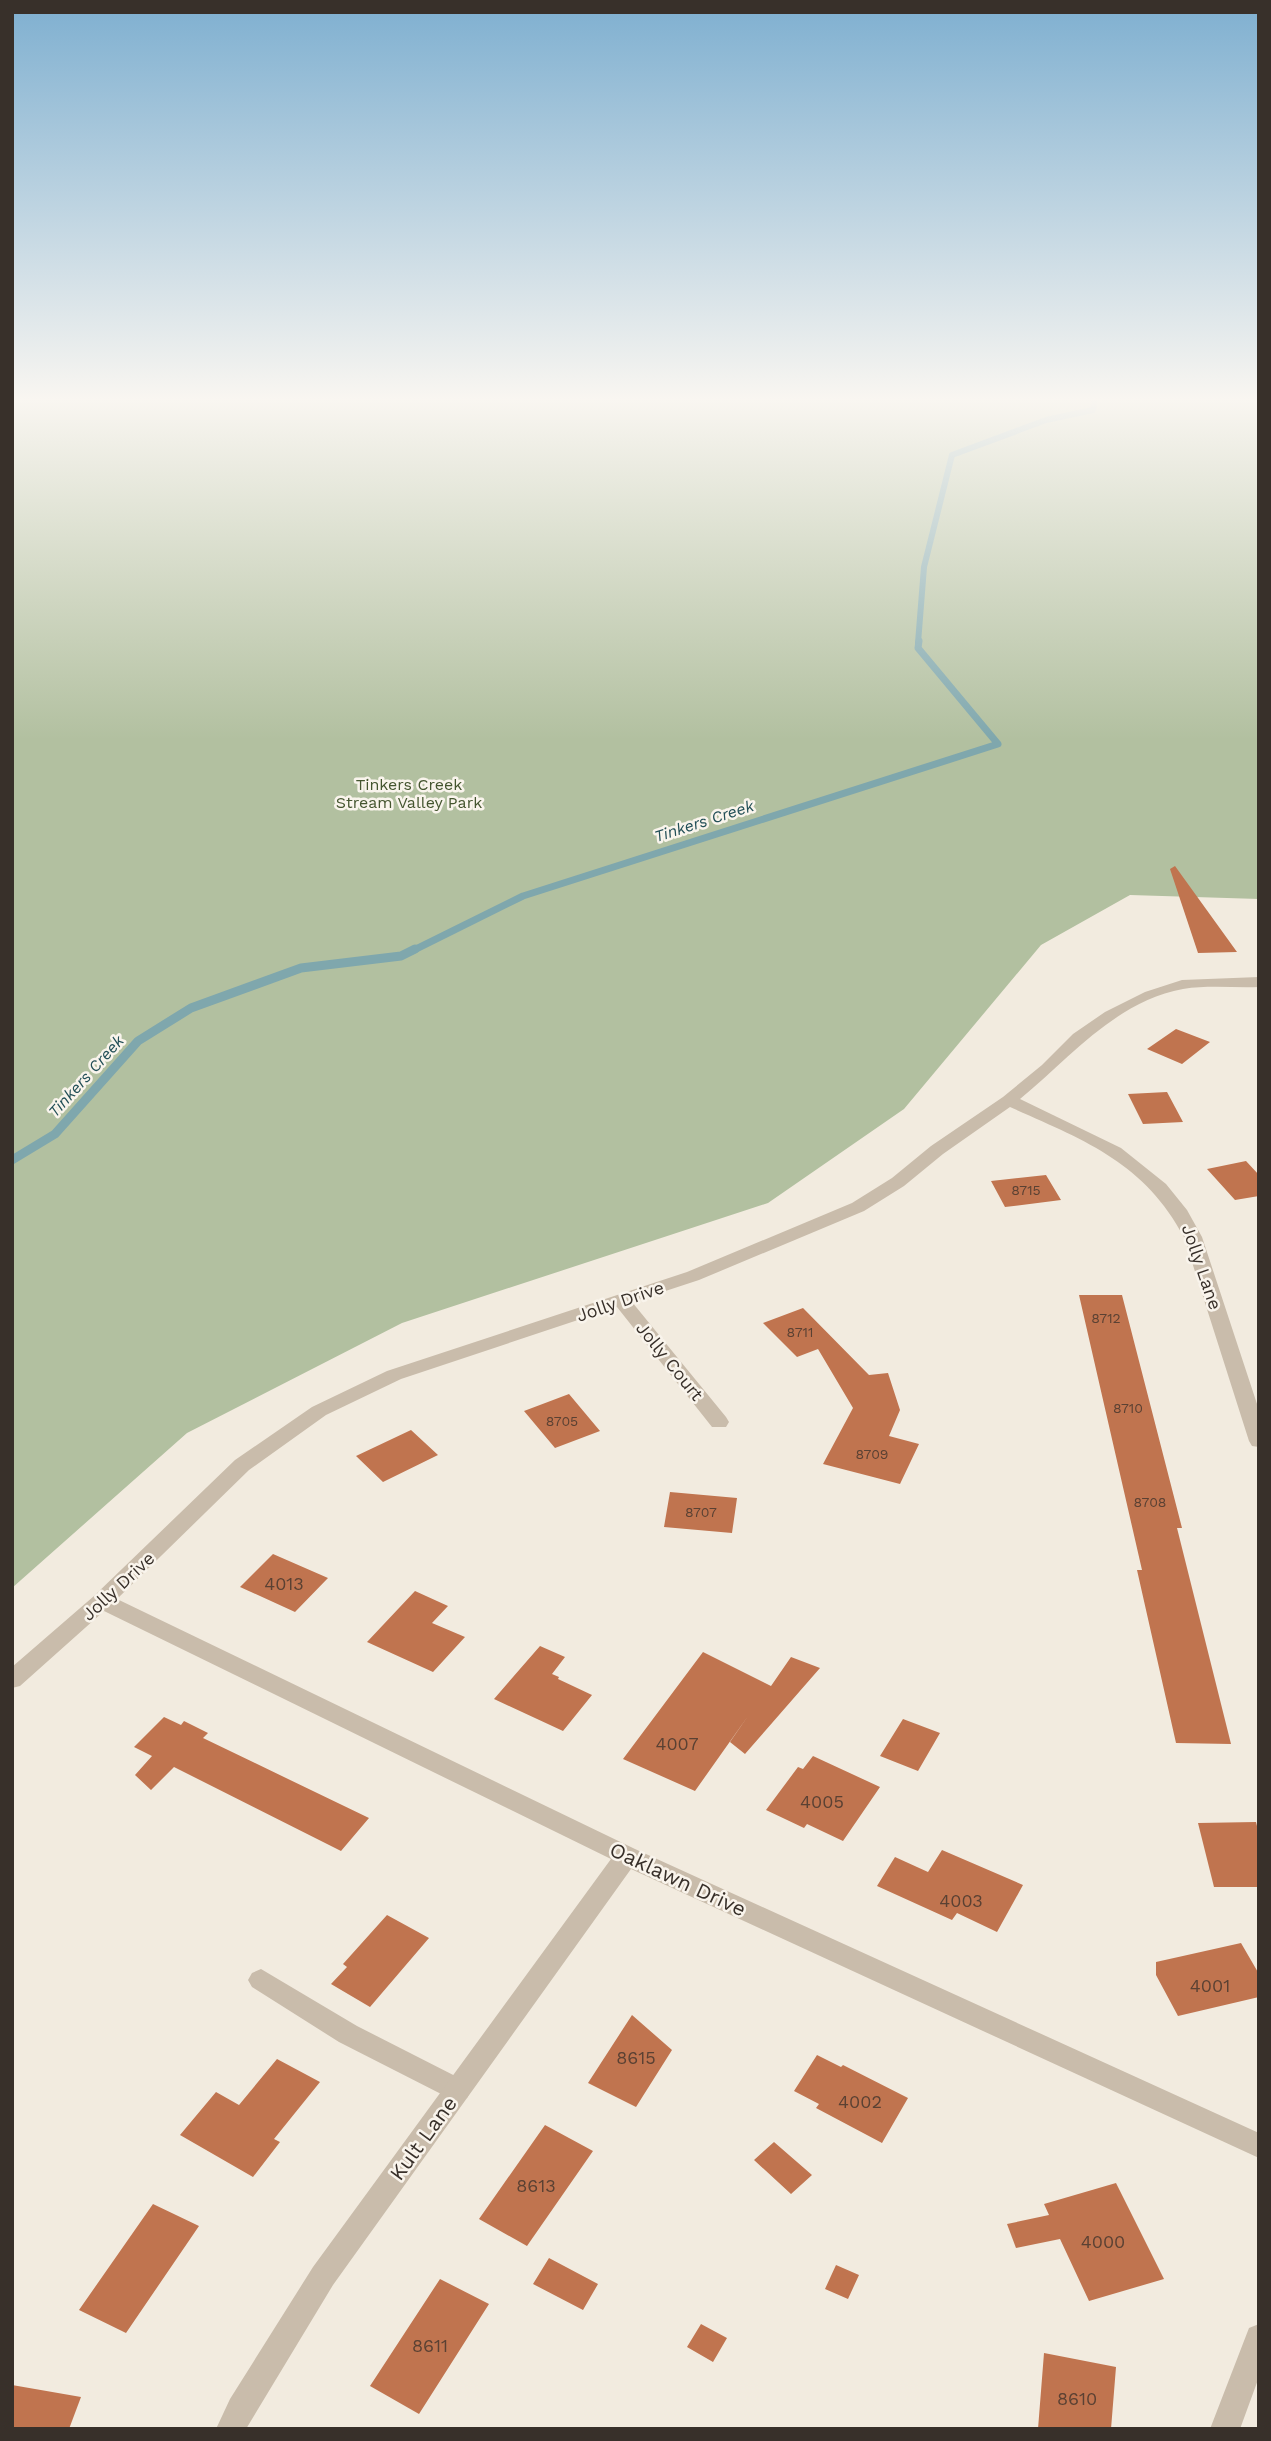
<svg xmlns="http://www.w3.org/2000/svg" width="1271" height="2441" viewBox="0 0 1271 2441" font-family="'Work Sans',sans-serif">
	<rect width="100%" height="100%" fill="#f2ebdf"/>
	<path fill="#b2c0a0" d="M 12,398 L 1259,398 L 1259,899 L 1130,895 L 1041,945 L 904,1109 L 768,1203 L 402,1323 L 187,1433 L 12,1588 Z"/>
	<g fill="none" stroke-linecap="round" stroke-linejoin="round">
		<path stroke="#7fa7ad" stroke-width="6" d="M 918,643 L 924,567 L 952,455 L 1046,420 L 1093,410 L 1095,398"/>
		<path stroke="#7fa7ad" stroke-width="7" d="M 412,951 L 523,896 L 998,744 L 918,648 L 919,641"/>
		<path stroke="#7fa7ad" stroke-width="9" d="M 12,1160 L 55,1134 L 138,1041 L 191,1008 L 301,968 L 401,956 L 415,949"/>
	</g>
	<path fill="#c0744f" d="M 1175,866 L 1237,952 L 1198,953 L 1170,869 Z
		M 1176,1029 L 1210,1042 L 1182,1064 L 1147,1049 Z
		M 1167,1092 L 1183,1122 L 1143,1124 L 1128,1094 Z
		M 1246,1161 L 1259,1175 L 1259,1196 L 1235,1200 L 1207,1169 Z
		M 1046,1175 L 1061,1200 L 1005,1207 L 991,1181 Z
		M 1079,1295 L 1122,1295 L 1182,1528 L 1177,1528 L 1231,1744 L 1176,1743 L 1137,1570 L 1142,1570 Z
		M 803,1308 L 869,1375 L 888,1373 L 900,1410 L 889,1436 L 919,1444 L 900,1484 L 823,1464 L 853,1408 L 818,1349 L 797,1357 L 763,1323 Z
		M 569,1394 L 600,1431 L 555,1448 L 524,1411 Z
		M 411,1430 L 438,1455 L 383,1482 L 356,1456 Z
		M 670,1492 L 737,1498 L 732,1533 L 664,1527 Z
		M 273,1554 L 328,1578 L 295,1612 L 240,1587 Z
		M 415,1591 L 448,1606 L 432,1623 L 465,1637 L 433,1672 L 367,1642 Z
		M 540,1646 L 565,1657 L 552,1674 L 559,1677 L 558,1679 L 592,1695 L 563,1731 L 494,1699 Z
		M 703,1652 L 771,1686 L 791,1657 L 820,1668 L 745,1754 L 730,1742 L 748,1716 L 695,1791 L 623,1759 Z
		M 164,1717 L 181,1725 L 184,1721 L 208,1733 L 203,1738 L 369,1818 L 341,1851 L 174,1767 L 151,1790 L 135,1775 L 152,1756 L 134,1747 Z
		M 903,1719 L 940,1733 L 918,1771 L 880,1756 Z
		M 813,1756 L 880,1787 L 843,1841 L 807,1824 L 804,1828 L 766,1810 L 798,1767 L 803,1769 Z
		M 1256,1822 L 1259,1834 L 1259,1887 L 1214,1887 L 1198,1823 Z
		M 942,1850 L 1023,1885 L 997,1932 L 957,1913 L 952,1920 L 877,1886 L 895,1857 L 928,1872 Z
		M 387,1915 L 429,1938 L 370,2007 L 331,1984 L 347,1967 L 343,1964 Z
		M 1241,1943 L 1259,1974 L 1259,1997 L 1178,2016 L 1156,1975 L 1156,1962 Z
		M 632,2015 L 672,2050 L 636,2107 L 588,2083 Z
		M 817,2055 L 841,2067 L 843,2065 L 908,2098 L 882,2143 L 816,2108 L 819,2104 L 794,2091 Z
		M 277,2059 L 320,2082 L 274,2139 L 280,2142 L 253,2177 L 180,2135 L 216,2092 L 239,2105 Z
		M 545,2125 L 593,2151 L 527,2246 L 479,2219 Z
		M 774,2142 L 812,2175 L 791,2194 L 754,2160 Z
		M 1116,2183 L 1164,2279 L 1089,2301 L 1060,2239 L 1016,2248 L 1007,2224 L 1049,2215 L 1044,2204 Z
		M 153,2204 L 199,2226 L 126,2333 L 79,2310 Z
		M 549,2258 L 598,2284 L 583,2310 L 533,2284 Z
		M 836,2265 L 859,2275 L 848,2299 L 825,2289 Z
		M 440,2279 L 489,2304 L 419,2414 L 370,2386 Z
		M 701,2324 L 727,2338 L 713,2362 L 687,2347 Z
		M 1044,2353 L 1116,2367 L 1111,2429 L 1038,2429 Z
		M 12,2385 L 81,2397 L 69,2429 L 12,2429 Z"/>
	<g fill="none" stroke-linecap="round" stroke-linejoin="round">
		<path fill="#c9bcab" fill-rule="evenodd" d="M 261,1969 L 357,2026 L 467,2082 L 471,2090 L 467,2098 L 458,2101 L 449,2098 L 339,2042 L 252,1987 L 248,1980 L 252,1973 Z"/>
		<path fill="#c9bcab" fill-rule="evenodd" d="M 1259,977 L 1259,987 C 1234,988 1208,985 1183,989 C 1116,1001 1070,1058 1020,1099 L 1121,1148 L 1166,1184 L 1187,1210 L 1202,1237 L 1259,1410 L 1259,1447 L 1252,1446 L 1249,1441 L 1184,1237 C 1144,1162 1084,1140 1010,1107 L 943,1154 L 904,1186 L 864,1211 L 699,1280 L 632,1302 L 726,1417 L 729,1422 L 726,1427 L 712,1427 L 617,1307 L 401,1379 L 326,1415 L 249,1470 L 117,1599 L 635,1849 L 1259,2133 L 1259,2158 L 631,1869 L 333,2285 L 246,2429 L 216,2429 L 230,2399 L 313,2267 L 611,1859 L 104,1611 L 20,1686 L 12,1688 L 12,1667 L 94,1596 L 235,1460 L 312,1407 L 387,1371 L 687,1272 L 852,1203 L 892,1178 L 931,1146 L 1003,1097 L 1042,1065 L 1073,1034 L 1105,1012 L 1145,992 L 1182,980 Z
			M 1259,2324 L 1259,2377 L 1240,2429 L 1210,2429 L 1249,2328 Z"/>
	</g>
	<linearGradient id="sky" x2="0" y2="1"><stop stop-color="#7eafd0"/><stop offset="0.54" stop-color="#f9f6f1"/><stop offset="1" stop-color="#f9f6f1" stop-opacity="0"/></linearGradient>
	<rect width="1271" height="740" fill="url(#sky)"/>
	<g text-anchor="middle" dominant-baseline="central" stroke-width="5" stroke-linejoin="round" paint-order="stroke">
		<g font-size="14" fill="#5a4133">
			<text x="1026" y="1190">8715</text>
			<text x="1106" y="1318">8712</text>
			<text x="800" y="1332">8711</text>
			<text x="1128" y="1408">8710</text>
			<text x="562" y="1421">8705</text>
			<text x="872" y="1454">8709</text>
			<text x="1150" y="1502">8708</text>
			<text x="701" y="1512">8707</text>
		</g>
		<g font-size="16" fill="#44552f" stroke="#f9f4ec">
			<text x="409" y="784">Tinkers Creek<tspan x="409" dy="18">Stream Valley Park</tspan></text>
		</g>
		<g font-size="16" font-style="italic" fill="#224f57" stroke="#f9f4ec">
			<text transform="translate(704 821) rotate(-18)">Tinkers Creek</text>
			<text transform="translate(86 1076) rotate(-48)">Tinkers Creek</text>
		</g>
		<g font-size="18" fill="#38302a" stroke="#f9f4ec">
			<text transform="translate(1202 1267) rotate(71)">Jolly Lane</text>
			<text transform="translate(620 1301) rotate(-19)">Jolly Drive</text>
			<text transform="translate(670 1361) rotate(51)">Jolly Court</text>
			<text transform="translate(118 1586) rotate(-43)">Jolly Drive</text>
		</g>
		<g font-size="18" fill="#5a4133">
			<text x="284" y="1583">4013</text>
			<text x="677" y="1743">4007</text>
			<text x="822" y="1801">4005</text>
			<text x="961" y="1900">4003</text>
			<text x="1210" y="1985">4001</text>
			<text x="636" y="2057">8615</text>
			<text x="860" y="2101">4002</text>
			<text x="536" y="2185">8613</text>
			<text x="1103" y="2241">4000</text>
			<text x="430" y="2345">8611</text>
			<text x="1077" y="2398">8610</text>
		</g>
		<g font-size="21" fill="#38302a" stroke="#f9f4ec">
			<text transform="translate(678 1879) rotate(25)">Oaklawn Drive</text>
			<text transform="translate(423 2138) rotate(-54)">Kult Lane</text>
		</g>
	</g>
	<rect width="1271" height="2441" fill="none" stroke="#38302a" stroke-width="28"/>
</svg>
